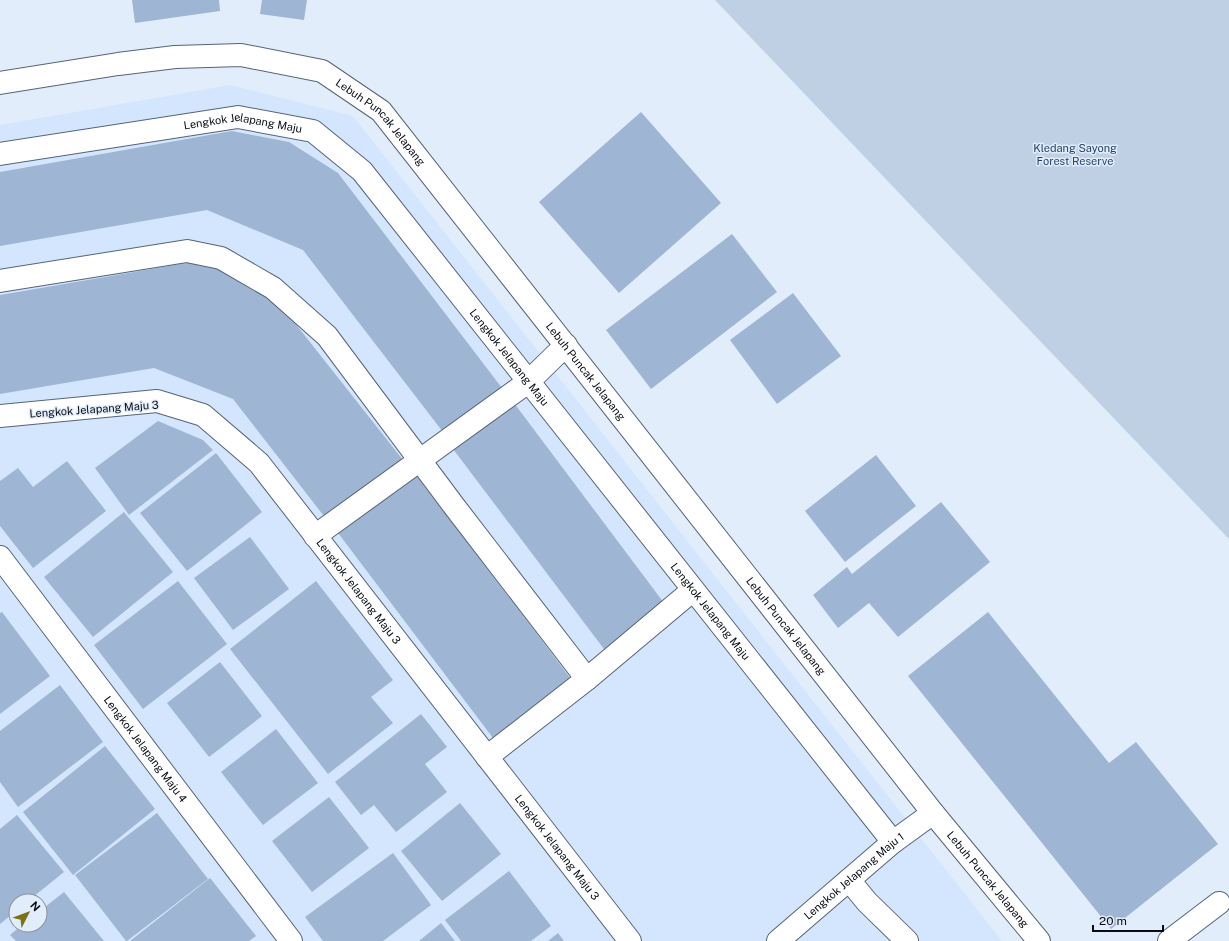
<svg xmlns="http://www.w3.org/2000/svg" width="1229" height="941" viewBox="0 0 1229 941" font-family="'Public Sans',sans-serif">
	<rect width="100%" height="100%" fill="#e2edfb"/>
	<path fill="#d4e6fe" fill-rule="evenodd" d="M 230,85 L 353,116 L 1002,941 L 0,941 L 0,125 ZM 16,901 L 40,901 L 40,925 L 16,925 Z"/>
	<path fill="#bfd0e5" d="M 715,0 L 1229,0 L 1229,539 Z"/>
	<path fill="#9eb5d3" d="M 132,0 L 219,0 L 220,11 L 135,23 Z
		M 262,0 L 307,0 L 304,20 L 260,14 Z
		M 641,112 L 721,203 L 619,293 L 539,202 Z
		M 232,131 L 289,142 L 338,173 L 502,388 L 443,432 L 303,250 L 207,210 L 0,246 L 0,172 Z
		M 732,234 L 777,292 L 651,389 L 606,330 Z
		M 198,261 L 268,289 L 403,460 L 327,520 L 233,399 L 154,368 L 0,394 L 0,295 Z
		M 793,293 L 841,356 L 777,404 L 730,340 Z
		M 511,399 L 667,607 L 607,653 L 450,445 Z
		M 158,421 L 203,440 L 213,450 L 129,515 L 95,468 Z
		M 216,453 L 262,512 L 187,571 L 140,513 Z
		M 876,455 L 916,506 L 845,562 L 805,511 Z
		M 67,461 L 106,511 L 33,568 L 0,526 L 0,481 L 18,468 L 33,487 Z
		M 413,471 L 571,679 L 493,738 L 335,529 Z
		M 941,502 L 990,562 L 898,637 L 869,603 L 838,628 L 813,595 L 847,567 L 852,574 Z
		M 124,512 L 173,572 L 93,637 L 44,577 Z
		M 250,537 L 289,589 L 233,630 L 194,578 Z
		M 178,581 L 227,644 L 143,709 L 94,645 Z
		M 316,581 L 393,680 L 371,697 L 393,723 L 328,774 L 230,649 Z
		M 2,612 L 50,676 L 0,714 L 0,613 Z
		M 988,612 L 1109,763 L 1136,742 L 1218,844 L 1111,929 L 908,676 Z
		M 220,662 L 262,716 L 209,757 L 167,703 Z
		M 60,685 L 103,742 L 18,807 L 0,782 L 0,731 Z
		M 421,714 L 447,747 L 425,764 L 447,792 L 396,832 L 374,805 L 361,815 L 335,782 Z
		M 276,729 L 318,783 L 263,825 L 221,772 Z
		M 105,746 L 155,809 L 73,875 L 23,812 Z
		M 329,797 L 369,848 L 312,892 L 272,841 Z
		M 460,803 L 501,854 L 442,901 L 401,851 Z
		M 157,813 L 208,879 L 127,941 L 126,941 L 75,875 Z
		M 17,815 L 64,872 L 28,901 L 16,901 L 16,911 L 0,924 L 0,829 Z
		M 393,853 L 431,905 L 383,941 L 323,941 L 305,917 Z
		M 509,871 L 551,926 L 531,941 L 461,941 L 445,920 Z
		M 210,878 L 256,936 L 249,941 L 130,941 Z
		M 64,892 L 104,941 L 16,941 L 10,935 L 22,925 L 40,925 L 40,911 Z
		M 441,923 L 455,941 L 419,941 Z
		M 558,933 L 564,941 L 548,941 Z"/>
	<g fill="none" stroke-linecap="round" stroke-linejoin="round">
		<defs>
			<g id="minor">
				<path id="s1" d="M 0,83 L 118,64 L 175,57 L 241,55 L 322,71 L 381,111 L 933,813 L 1039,941"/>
				<path id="s2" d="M 0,154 L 238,117 L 313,131 L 362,171 L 893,842"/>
				<path d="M 0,281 L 187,251 L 221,258 L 273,288 L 327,336 L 454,506 L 587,679"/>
				<path id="s3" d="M 0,416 L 157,401 L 203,415 L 259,463 L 630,941"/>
				<path d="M 315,536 L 528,382 L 566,345"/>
				<path id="s4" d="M 0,557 L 291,941"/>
				<path d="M 487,757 L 587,679 L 693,590"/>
				<path d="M 849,880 L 867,902 L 907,941"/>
				<path id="s5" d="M 778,941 L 893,842 L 933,813"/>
				<path d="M 1169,941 L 1219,903"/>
			</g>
		</defs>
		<use href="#minor" stroke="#556478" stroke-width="24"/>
		<use href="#minor" stroke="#fff" stroke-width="22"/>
	</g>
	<g text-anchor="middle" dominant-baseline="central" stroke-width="3" stroke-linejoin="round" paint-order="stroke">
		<g font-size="11" fill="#080d15" stroke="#e2edfb">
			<text stroke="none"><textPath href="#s1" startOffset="404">Lebuh Puncak Jelapang</textPath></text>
			<text stroke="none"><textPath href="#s2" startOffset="246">Lengkok Jelapang Maju</textPath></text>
			<text stroke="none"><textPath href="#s2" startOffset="618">Lengkok Jelapang Maju</textPath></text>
			<text stroke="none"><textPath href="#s1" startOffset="728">Lebuh Puncak Jelapang</textPath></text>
			<text transform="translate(94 409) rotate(-4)">Lengkok Jelapang Maju 3</text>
			<text stroke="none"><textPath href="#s3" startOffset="442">Lengkok Jelapang Maju 3</textPath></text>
			<text stroke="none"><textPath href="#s2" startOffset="942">Lengkok Jelapang Maju</textPath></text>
			<text stroke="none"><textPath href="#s1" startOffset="1052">Lebuh Puncak Jelapang</textPath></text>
			<text stroke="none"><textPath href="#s4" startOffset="241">Lengkok Jelapang Maju 4</textPath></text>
			<text stroke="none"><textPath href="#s3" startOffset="766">Lengkok Jelapang Maju 3</textPath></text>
			<text stroke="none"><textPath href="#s5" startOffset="100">Lengkok Jelapang Maju 1</textPath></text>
			<text stroke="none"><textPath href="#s1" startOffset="1376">Lebuh Puncak Jelapang</textPath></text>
		</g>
		<g font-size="11" fill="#1f4068" stroke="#e2edfb">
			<text x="1075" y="148">Kledang Sayong<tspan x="1075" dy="13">Forest Reserve</tspan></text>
		</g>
	</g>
	<g transform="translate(28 913) rotate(48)"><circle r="19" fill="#e2edfb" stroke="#8b939f"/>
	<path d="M0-3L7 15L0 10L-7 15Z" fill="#7a7214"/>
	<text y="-6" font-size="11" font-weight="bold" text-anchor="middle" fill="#080d15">N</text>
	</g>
	<path d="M1093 925v6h70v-6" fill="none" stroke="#080d15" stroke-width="2"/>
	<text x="1099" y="925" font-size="12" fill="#080d15" stroke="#e2edfb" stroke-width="3" paint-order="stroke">20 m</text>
</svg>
